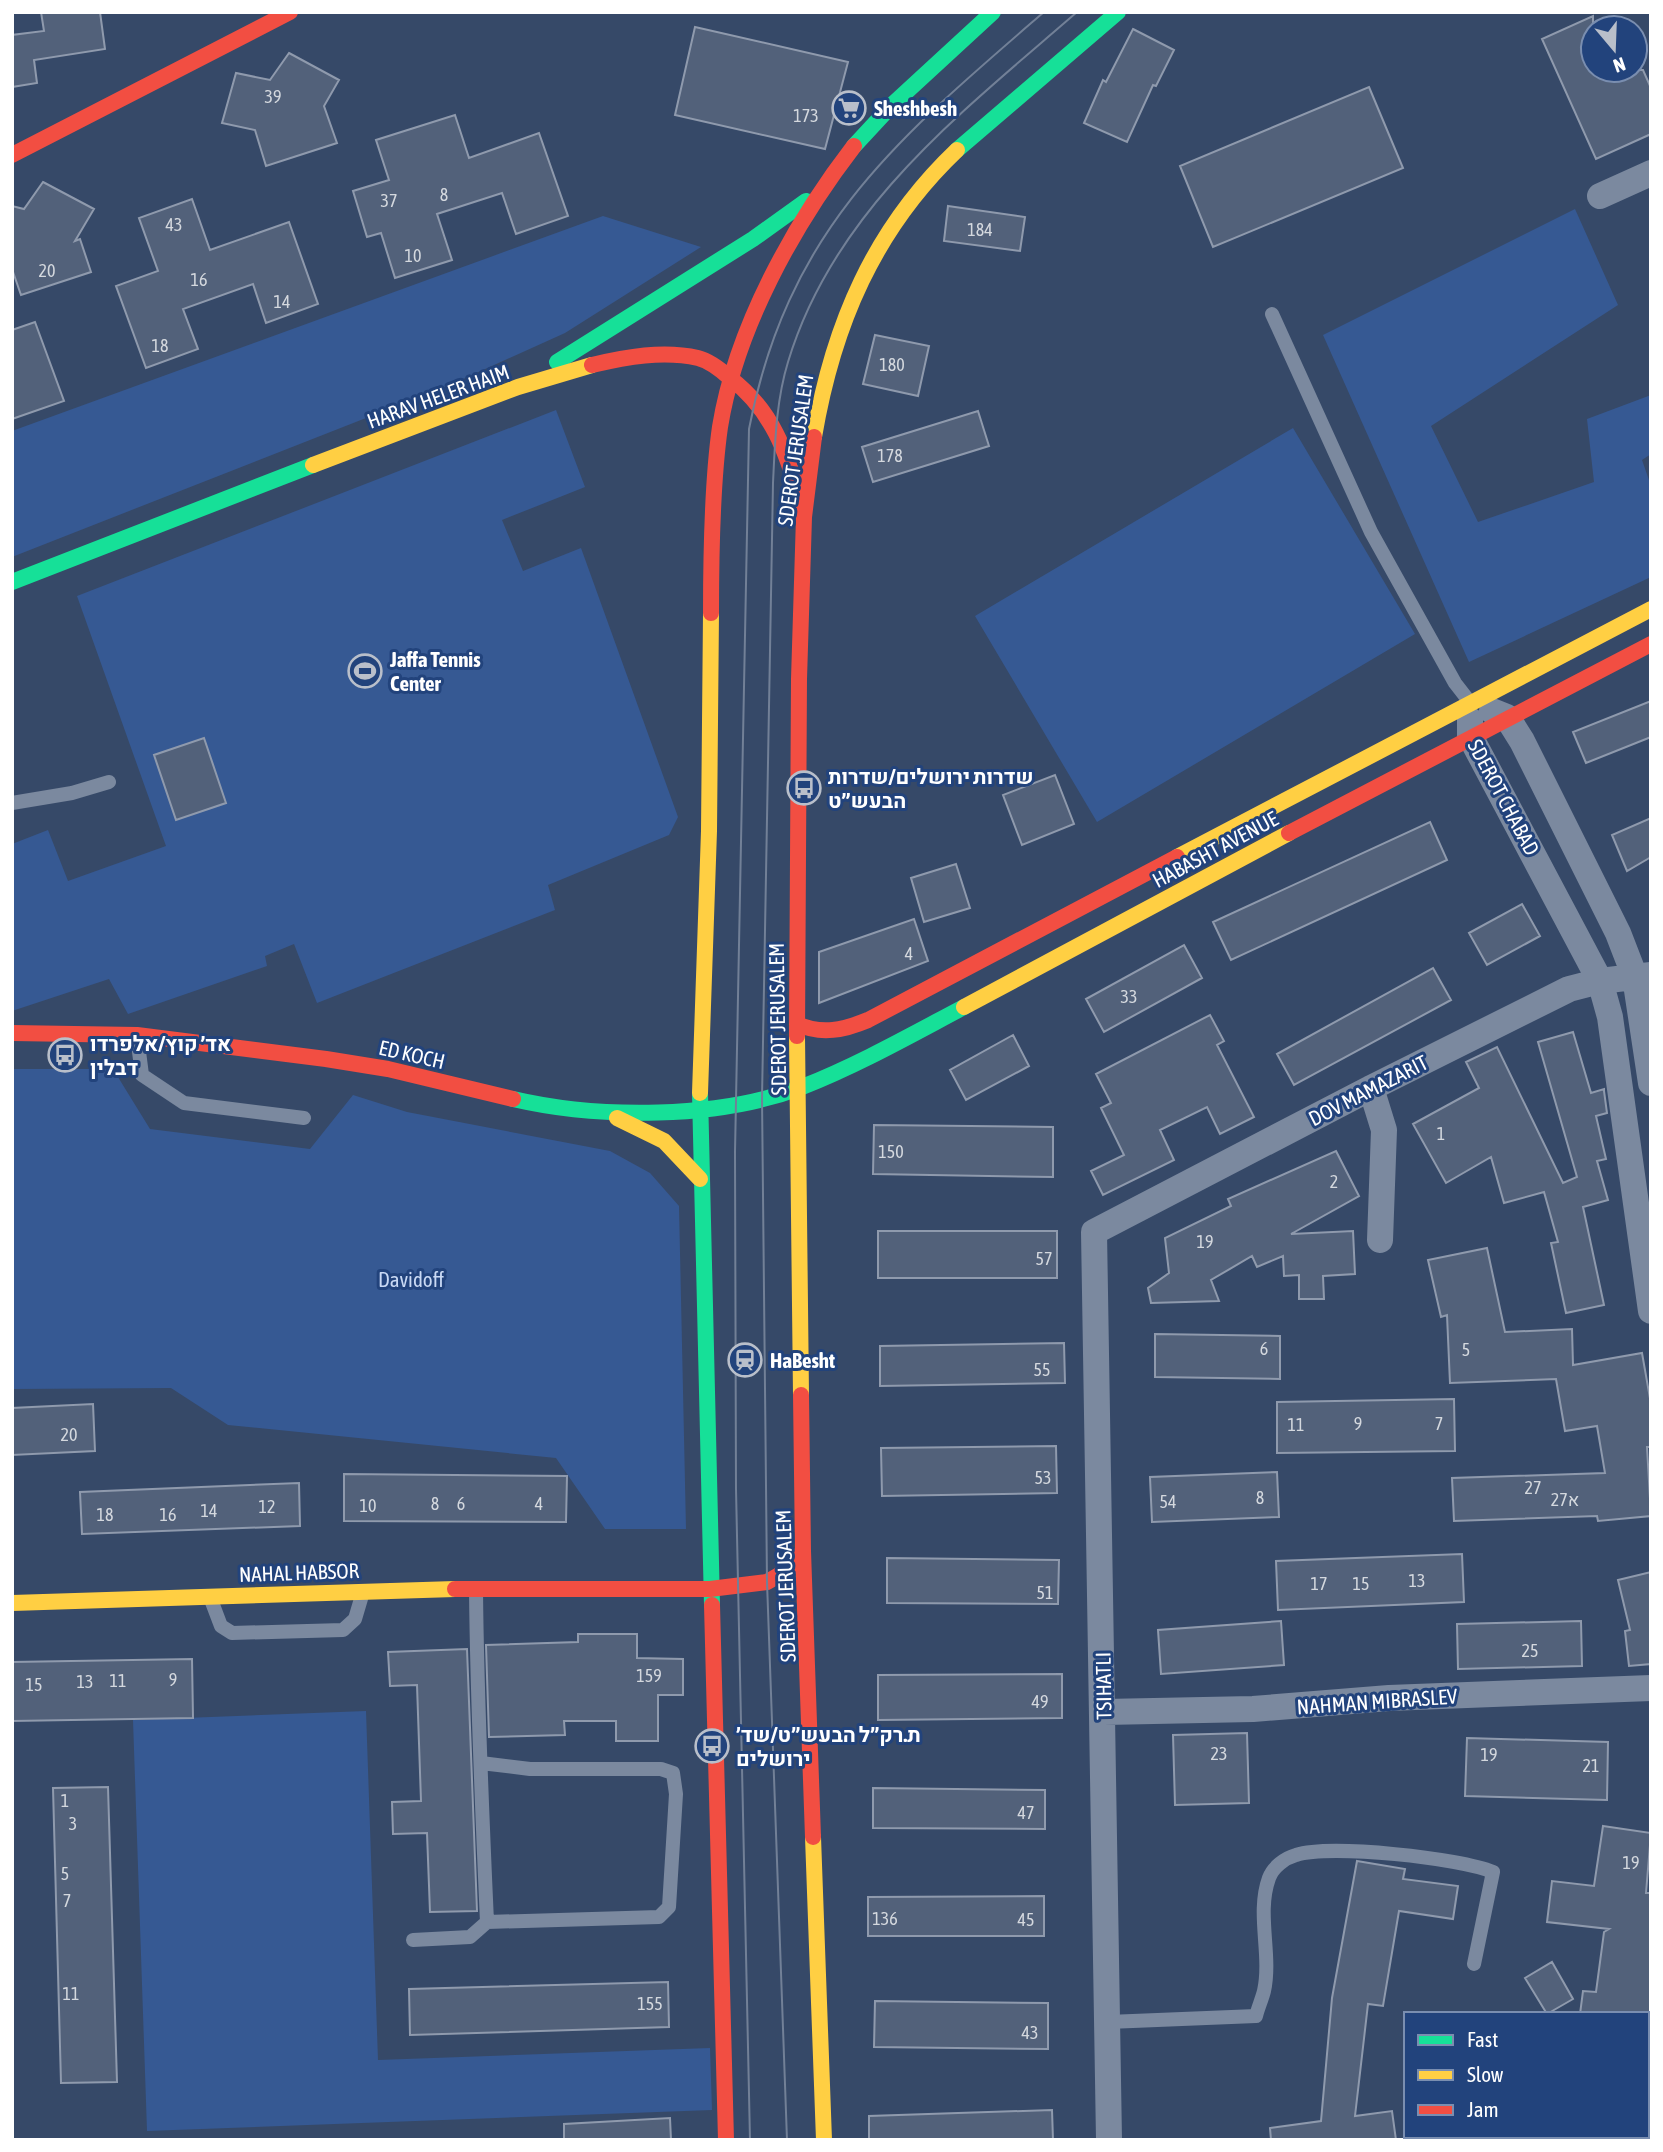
<svg xmlns="http://www.w3.org/2000/svg" width="1663" height="2152" viewBox="0 0 1663 2152" font-family="'Asap Condensed',Heebo,sans-serif">
	<rect width="100%" height="100%" fill="#364968"/>
	<path fill="#365993" d="M 1575,209 L 1618,305 L 1431,426 L 1478,522 L 1594,482 L 1587,419 L 1651,395 L 1651,454 L 1642,460 L 1651,486 L 1651,577 L 1469,662 L 1323,335 Z
		M 603,216 L 701,247 L 565,333 L 450,385 L 12,557 L 12,431 Z
		M 556,410 L 585,487 L 502,520 L 523,571 L 581,548 L 678,817 L 669,835 L 548,885 L 555,910 L 317,1003 L 294,944 L 265,956 L 267,966 L 128,1014 L 109,979 L 12,1011 L 12,844 L 48,830 L 68,881 L 166,846 L 77,596 Z
		M 1293,428 L 1415,634 L 1097,822 L 975,616 Z
		M 12,1069 L 113,1069 L 150,1129 L 310,1149 L 353,1095 L 407,1112 L 610,1151 L 650,1173 L 679,1206 L 686,1529 L 605,1529 L 556,1458 L 228,1425 L 171,1388 L 12,1389 Z
		M 366,1711 L 378,2060 L 710,2048 L 712,2110 L 147,2131 L 133,1720 Z"/>
	<path fill="#52617a" stroke="#8f9aad" stroke-width="2" d="M 41,12 L 100,12 L 105,49 L 34,60 L 37,83 L 12,87 L 12,35 L 44,31 Z
		M 1593,16 L 1593,70 L 1643,70 L 1651,88 L 1651,134 L 1596,159 L 1542,39 Z
		M 695,27 L 848,62 L 825,149 L 675,115 Z
		M 1133,29 L 1174,50 L 1156,86 L 1153,85 L 1127,142 L 1084,123 L 1103,80 L 1106,82 Z
		M 289,53 L 339,80 L 324,106 L 337,143 L 266,166 L 255,130 L 222,123 L 236,73 L 270,80 Z
		M 1369,87 L 1403,168 L 1213,247 L 1180,166 Z
		M 455,115 L 469,158 L 539,133 L 568,216 L 516,234 L 502,193 L 437,214 L 452,260 L 395,278 L 381,233 L 367,237 L 353,191 L 389,180 L 376,140 Z
		M 43,182 L 94,209 L 75,241 L 80,239 L 91,272 L 21,295 L 12,269 L 12,206 L 24,209 Z
		M 192,199 L 210,250 L 289,222 L 318,304 L 266,323 L 253,284 L 183,309 L 198,349 L 146,368 L 116,286 L 158,271 L 139,218 Z
		M 948,206 L 1025,217 L 1020,251 L 944,241 Z
		M 35,322 L 64,401 L 12,419 L 12,330 Z
		M 875,335 L 929,346 L 918,396 L 863,384 Z
		M 978,411 L 989,446 L 873,482 L 862,447 Z
		M 1651,701 L 1651,737 L 1586,763 L 1573,732 Z
		M 204,738 L 226,803 L 176,820 L 154,755 Z
		M 1055,775 L 1074,824 L 1022,845 L 1003,795 Z
		M 1651,818 L 1651,857 L 1627,871 L 1612,835 Z
		M 1430,822 L 1447,860 L 1231,960 L 1213,922 Z
		M 956,864 L 970,908 L 924,922 L 911,878 Z
		M 1522,904 L 1540,936 L 1487,965 L 1469,933 Z
		M 914,919 L 928,961 L 819,1003 L 819,952 Z
		M 1184,945 L 1202,978 L 1104,1032 L 1086,999 Z
		M 1433,968 L 1451,1000 L 1294,1085 L 1277,1054 Z
		M 1210,1015 L 1224,1041 L 1217,1045 L 1254,1117 L 1220,1134 L 1207,1107 L 1160,1130 L 1174,1160 L 1103,1195 L 1091,1171 L 1124,1155 L 1101,1108 L 1111,1103 L 1096,1074 Z
		M 1573,1032 L 1591,1093 L 1604,1089 L 1604,1091 L 1607,1113 L 1596,1116 L 1606,1159 L 1597,1161 L 1608,1200 L 1583,1207 L 1604,1305 L 1566,1313 L 1551,1243 L 1558,1242 L 1544,1192 L 1504,1203 L 1491,1157 L 1446,1183 L 1413,1124 L 1479,1088 L 1466,1062 L 1497,1047 L 1563,1183 L 1577,1177 L 1538,1042 Z
		M 1013,1035 L 1029,1066 L 966,1100 L 950,1070 Z
		M 874,1125 L 1053,1127 L 1053,1177 L 873,1174 Z
		M 1336,1151 L 1359,1196 L 1291,1234 L 1353,1231 L 1355,1274 L 1323,1276 L 1324,1299 L 1299,1299 L 1299,1275 L 1284,1276 L 1283,1256 L 1257,1267 L 1252,1256 L 1211,1280 L 1219,1301 L 1151,1303 L 1148,1288 L 1169,1273 L 1165,1238 L 1231,1206 L 1228,1199 Z
		M 878,1231 L 1057,1231 L 1057,1278 L 878,1278 Z
		M 1487,1248 L 1505,1332 L 1572,1329 L 1573,1365 L 1642,1353 L 1651,1404 L 1651,1447 L 1647,1447 L 1651,1516 L 1598,1521 L 1597,1516 L 1454,1521 L 1452,1478 L 1605,1473 L 1597,1426 L 1565,1431 L 1556,1379 L 1450,1383 L 1447,1315 L 1441,1317 L 1428,1260 Z
		M 1155,1334 L 1280,1336 L 1280,1379 L 1155,1377 Z
		M 1064,1343 L 1065,1383 L 880,1386 L 880,1346 Z
		M 1454,1399 L 1455,1451 L 1277,1453 L 1277,1402 Z
		M 93,1404 L 95,1451 L 12,1455 L 12,1408 Z
		M 1056,1446 L 1057,1493 L 882,1496 L 881,1448 Z
		M 1277,1472 L 1279,1517 L 1152,1522 L 1150,1477 Z
		M 344,1474 L 567,1476 L 566,1522 L 344,1521 Z
		M 299,1483 L 300,1526 L 82,1534 L 80,1492 Z
		M 1462,1554 L 1464,1602 L 1278,1610 L 1276,1561 Z
		M 887,1558 L 1059,1560 L 1058,1604 L 887,1603 Z
		M 1651,1572 L 1651,1664 L 1629,1666 L 1625,1631 L 1630,1630 L 1618,1580 Z
		M 1281,1621 L 1284,1665 L 1161,1674 L 1158,1630 Z
		M 1581,1621 L 1582,1666 L 1458,1669 L 1457,1624 Z
		M 578,1634 L 637,1634 L 637,1658 L 683,1659 L 683,1695 L 658,1695 L 658,1741 L 616,1741 L 616,1721 L 564,1721 L 565,1735 L 489,1737 L 486,1645 L 578,1642 Z
		M 467,1649 L 477,1911 L 430,1912 L 427,1833 L 393,1834 L 392,1802 L 421,1801 L 417,1685 L 390,1686 L 388,1652 Z
		M 192,1659 L 193,1718 L 12,1721 L 12,1662 Z
		M 1062,1674 L 1062,1718 L 878,1720 L 878,1675 Z
		M 1247,1733 L 1249,1803 L 1175,1805 L 1173,1735 Z
		M 1467,1738 L 1608,1742 L 1607,1800 L 1465,1796 Z
		M 108,1787 L 117,2082 L 61,2083 L 53,1788 Z
		M 873,1788 L 1045,1790 L 1045,1829 L 873,1828 Z
		M 1603,1826 L 1651,1833 L 1646,1893 L 1651,1893 L 1651,2014 L 1580,2014 L 1583,1991 L 1596,1992 L 1604,1932 L 1609,1929 L 1547,1922 L 1552,1881 L 1594,1886 Z
		M 1357,1861 L 1405,1869 L 1403,1879 L 1458,1886 L 1453,1919 L 1399,1911 L 1383,2006 L 1368,2004 L 1355,2116 L 1392,2111 L 1396,2140 L 1271,2140 L 1270,2128 L 1321,2121 L 1332,1998 Z
		M 1044,1896 L 1044,1936 L 868,1936 L 868,1897 Z
		M 1552,1962 L 1573,1999 L 1547,2014 L 1525,1978 Z
		M 668,1982 L 669,2027 L 410,2035 L 409,1989 Z
		M 875,2001 L 1048,2003 L 1048,2049 L 874,2047 Z
		M 1052,2110 L 1053,2140 L 869,2140 L 869,2116 Z
		M 670,2118 L 671,2140 L 564,2140 L 564,2124 Z"/>
	<g fill="none" stroke-linecap="round" stroke-linejoin="round">
		<path stroke="#7b899f" stroke-width="14" d="M 1272,314 L 1371,532 L 1455,683 L 1469,701
			M 12,803 L 72,793 L 109,782
			M 137,1036 L 142,1075 L 184,1103 L 304,1118
			M 476,1590 C 477,1701 482,1811 487,1922 L 659,1917 L 669,1907 L 676,1794 L 673,1773 L 661,1769 L 530,1769 L 481,1763
			M 210,1597 L 221,1626 L 232,1633 L 343,1630 L 355,1619 L 363,1592
			M 413,1940 L 470,1937 L 487,1922
			M 1108,2022 L 1256,2016 C 1258,2008 1262,1999 1264,1991 C 1272,1954 1256,1914 1269,1878 C 1273,1867 1285,1858 1296,1855 C 1330,1844 1460,1858 1493,1872 L 1474,1964"/>
		<path stroke="#7b899f" stroke-width="26" d="M 1600,196 L 1651,173
			M 1492,711 L 1507,717 L 1522,741 L 1618,933 L 1635,977 L 1651,1083
			M 1470,720 L 1470,736 L 1600,981 L 1610,1017 L 1651,1311
			M 1371,1088 L 1384,1130 L 1380,1240
			M 1104,1712 L 1253,1709 L 1389,1698 L 1651,1688
			M 1109,2140 L 1094,1232 L 1371,1088 L 1569,989 L 1600,981 L 1651,975"/>
		<path stroke="#16e098" stroke-width="16" d="M 854,146 L 892,105 L 993,12
			M 957,150 L 1118,12
			M 557,362 L 753,239 L 806,201
			M 12,582 L 313,465
			M 700,1093 L 712,1605
			M 513,1099 C 599,1119 718,1119 802,1087 C 858,1065 911,1035 964,1007"/>
		<path stroke="#ffcf43" stroke-width="16" d="M 814,437 C 833,325 874,229 957,150
			M 313,465 L 518,387 L 592,365
			M 1177,857 L 1651,609
			M 964,1007 L 1289,833
			M 797,1036 L 801,1395
			M 700,1093 L 709,831 L 711,613
			M 617,1118 L 664,1141 L 700,1179
			M 12,1603 L 455,1589
			M 813,1837 L 824,2140"/>
		<path stroke="#f24e42" stroke-width="16" d="M 12,155 L 290,12
			M 592,365 C 626,357 663,350 698,358 C 710,361 721,370 730,378 C 772,410 787,452 800,501
			M 711,613 C 711,556 712,483 720,427 C 736,328 794,224 854,146
			M 1289,833 L 1651,644
			M 797,1024 C 822,1035 844,1030 868,1020 L 1177,857
			M 12,1033 L 137,1035 L 326,1059 L 388,1069 L 513,1099
			M 797,1036 L 799,679 L 804,517 L 814,437
			M 801,1395 L 803,1551 L 813,1837
			M 455,1589 L 710,1589 L 767,1582 L 788,1570 L 803,1551
			M 712,1605 L 726,2140"/>
		<path stroke="#728097" stroke-width="2" d="M 750,2140 L 736,1489 L 735,1152 L 749,429 C 788,228 897,139 1044,12
			M 787,2140 L 767,1582 L 762,1098 L 773,483 C 775,443 776,401 788,362 C 834,209 962,112 1077,12"/>
	</g>
	<defs>
		<symbol id="supermarket-ring" viewBox="-11 -11 22 22"><circle r="9.5" fill="#22437c" stroke="#b9bfca" stroke-width="1.5"/><path d="M-6-5.5h2.5l.6 2H6L4.5 2H-2.5L-4.4-4H-6ZM-1.5 3.2a1.3 1.3 0 1 0 .1 0ZM3 3.2a1.3 1.3 0 1 0 .1 0Z" fill="#b9bfca"/></symbol>
		<symbol id="stadium-ring" viewBox="-11 -11 22 22"><circle r="9.5" fill="#22437c" stroke="#b9bfca" stroke-width="1.5"/><path d="M0-5a6.5 5 0 1 0 0 10a6.5 5 0 1 0 0-10ZM-3.5-1.8h7v3.6h-7Z" fill="#b9bfca"/></symbol>
		<symbol id="bus-ring" viewBox="-11 -11 22 22"><circle r="9.5" fill="#22437c" stroke="#b9bfca" stroke-width="1.5"/><path d="M-5-6H5V4H4V6H2V4H-2V6H-4V4H-5ZM-3.5-4V0h7V-4ZM-3.5 1.2v1.5H-2V1.2ZM2 1.2v1.5H3.5V1.2Z" fill="#b9bfca"/></symbol>
		<symbol id="station-ring" viewBox="-11 -11 22 22"><circle r="9.5" fill="#22437c" stroke="#b9bfca" stroke-width="1.5"/><path d="M-3-6H3Q5-6 5-4V2Q5 4 3 4L4.5 6H3L1.5 4h-3L-3 6H-4.5L-3 4Q-5 4-5 2V-4Q-5-6-3-6ZM-3.5-4v3h7v-3ZM-3.5 1v1.5H-2V1ZM2 1v1.5H3.5V1Z" fill="#b9bfca"/></symbol>
	</defs>
	<g fill-rule="evenodd">
		<use href="#supermarket-ring" x="830" y="89" width="38" height="38"/>
		<use href="#stadium-ring" x="346" y="652" width="38" height="38"/>
		<use href="#bus-ring" x="785" y="769" width="38" height="38"/>
		<use href="#bus-ring" x="46" y="1036" width="38" height="38"/>
		<use href="#station-ring" x="726" y="1341" width="38" height="38"/>
		<use href="#bus-ring" x="693" y="1727" width="38" height="38"/>
	</g>
	<g text-anchor="middle" dominant-baseline="central" stroke-width="6" stroke-linejoin="round" paint-order="stroke">
		<g font-size="18" fill="#d4d8de">
			<text x="273" y="96">39</text>
			<text x="806" y="115">173</text>
			<text x="444" y="194">8</text>
			<text x="389" y="200">37</text>
			<text x="174" y="224">43</text>
			<text x="980" y="229">184</text>
			<text x="413" y="255">10</text>
			<text x="47" y="270">20</text>
			<text x="199" y="279">16</text>
			<text x="282" y="301">14</text>
			<text x="160" y="345">18</text>
			<text x="892" y="364">180</text>
			<text x="890" y="455">178</text>
			<text x="909" y="953">4</text>
			<text x="1129" y="996">33</text>
			<text x="1441" y="1133">1</text>
			<text x="891" y="1151">150</text>
			<text x="1334" y="1181">2</text>
			<text x="1205" y="1241">19</text>
			<text x="1044" y="1258">57</text>
			<text x="1264" y="1348">6</text>
			<text x="1466" y="1349">5</text>
			<text x="1042" y="1369">55</text>
			<text x="1358" y="1423">9</text>
			<text x="1439" y="1423">7</text>
			<text x="1296" y="1424">11</text>
			<text x="69" y="1434">20</text>
			<text x="1043" y="1477">53</text>
			<text x="1533" y="1487">27</text>
			<text x="1260" y="1497">8</text>
			<text x="1565" y="1499">27א</text>
			<text x="1168" y="1501">54</text>
			<text x="435" y="1503">8</text>
			<text x="461" y="1503">6</text>
			<text x="539" y="1503">4</text>
			<text x="368" y="1505">10</text>
			<text x="267" y="1506">12</text>
			<text x="209" y="1510">14</text>
			<text x="105" y="1514">18</text>
			<text x="168" y="1514">16</text>
			<text x="1417" y="1580">13</text>
			<text x="1319" y="1583">17</text>
			<text x="1361" y="1583">15</text>
			<text x="1045" y="1592">51</text>
			<text x="1530" y="1650">25</text>
			<text x="649" y="1675">159</text>
			<text x="173" y="1679">9</text>
			<text x="118" y="1680">11</text>
			<text x="85" y="1681">13</text>
			<text x="34" y="1684">15</text>
			<text x="1040" y="1701">49</text>
			<text x="1219" y="1753">23</text>
			<text x="1489" y="1754">19</text>
			<text x="1591" y="1765">21</text>
			<text x="65" y="1800">1</text>
			<text x="1026" y="1812">47</text>
			<text x="73" y="1823">3</text>
			<text x="1631" y="1862">19</text>
			<text x="65" y="1873">5</text>
			<text x="67" y="1900">7</text>
			<text x="885" y="1918">136</text>
			<text x="1026" y="1919">45</text>
			<text x="71" y="1993">11</text>
			<text x="650" y="2003">155</text>
			<text x="1030" y="2032">43</text>
		</g>
		<g font-size="21" font-weight="bold" fill="#fff" stroke="#22437c" text-anchor="start">
			<text x="874" y="108">Sheshbesh</text>
			<text x="390" y="659">Jaffa Tennis<tspan x="390" dy="24">Center</tspan></text>
			<text x="828" y="776">שדרות ירושלים/שדרות<tspan x="828" dy="24">הבעש״ט</tspan></text>
			<text x="90" y="1043">אד׳ קוץ/אלפרדו<tspan x="90" dy="24">דבלין</tspan></text>
			<text x="770" y="1360">HaBesht</text>
			<text x="736" y="1734">ת.רק״ל הבעש״ט/שד׳<tspan x="736" dy="24">ירושלים</tspan></text>
		</g>
		<g font-size="21" fill="#fff" stroke="#22437c">
			<text transform="translate(438 396) rotate(-20)">HARAV HELER HAIM</text>
			<text transform="translate(795 450) rotate(-82)">SDEROT JERUSALEM</text>
			<text transform="translate(1504 797) rotate(62)">SDEROT CHABAD</text>
			<text transform="translate(1215 849) rotate(-28)">HABASHT AVENUE</text>
			<text transform="translate(777 1019) rotate(-91)">SDEROT JERUSALEM</text>
			<text transform="translate(412 1054) rotate(13)">ED KOCH</text>
			<text transform="translate(1368 1090) rotate(-27)">DOV MAMAZARIT</text>
			<text transform="translate(299 1572) rotate(-2)">NAHAL HABSOR</text>
			<text transform="translate(785 1586) rotate(-92)">SDEROT JERUSALEM</text>
			<text transform="translate(1103 1686) rotate(-91)">TSIHATLI</text>
			<text transform="translate(1377 1701) rotate(-4)">NAHMAN MIBRASLEV</text>
		</g>
		<g font-size="21" fill="#c9d9f4" stroke="#22437c">
			<text x="411" y="1279">Davidoff</text>
		</g>
	</g>
	<rect width="1663" height="2152" fill="none" stroke="#ffffff" stroke-width="28"/>
	<rect x="1404" y="2012" width="245" height="126" fill="#22437c" stroke="#7a8eb0" stroke-width="2"/>
	<rect x="1418" y="2035" width="35" height="10" fill="#16e098" stroke="#7a8eb0" stroke-width="2"/>
	<text x="1467" y="2047" font-size="21" fill="#ffffff">Fast</text>
	<rect x="1418" y="2070" width="35" height="10" fill="#ffcf43" stroke="#7a8eb0" stroke-width="2"/>
	<text x="1467" y="2082" font-size="21" fill="#ffffff">Slow</text>
	<rect x="1418" y="2105" width="35" height="10" fill="#f24e42" stroke="#7a8eb0" stroke-width="2"/>
	<text x="1467" y="2117" font-size="21" fill="#ffffff">Jam</text>
	<g transform="translate(1614 49) rotate(161)"><circle r="33" fill="#22437c" stroke="#7a8eb0" stroke-width="2"/>
	<path d="M0-5L12 26L0 18L-12 26Z" fill="#b9bfca"/>
	<text y="-10" font-size="19" font-weight="bold" text-anchor="middle" fill="#ffffff">N</text>
	</g>
</svg>
